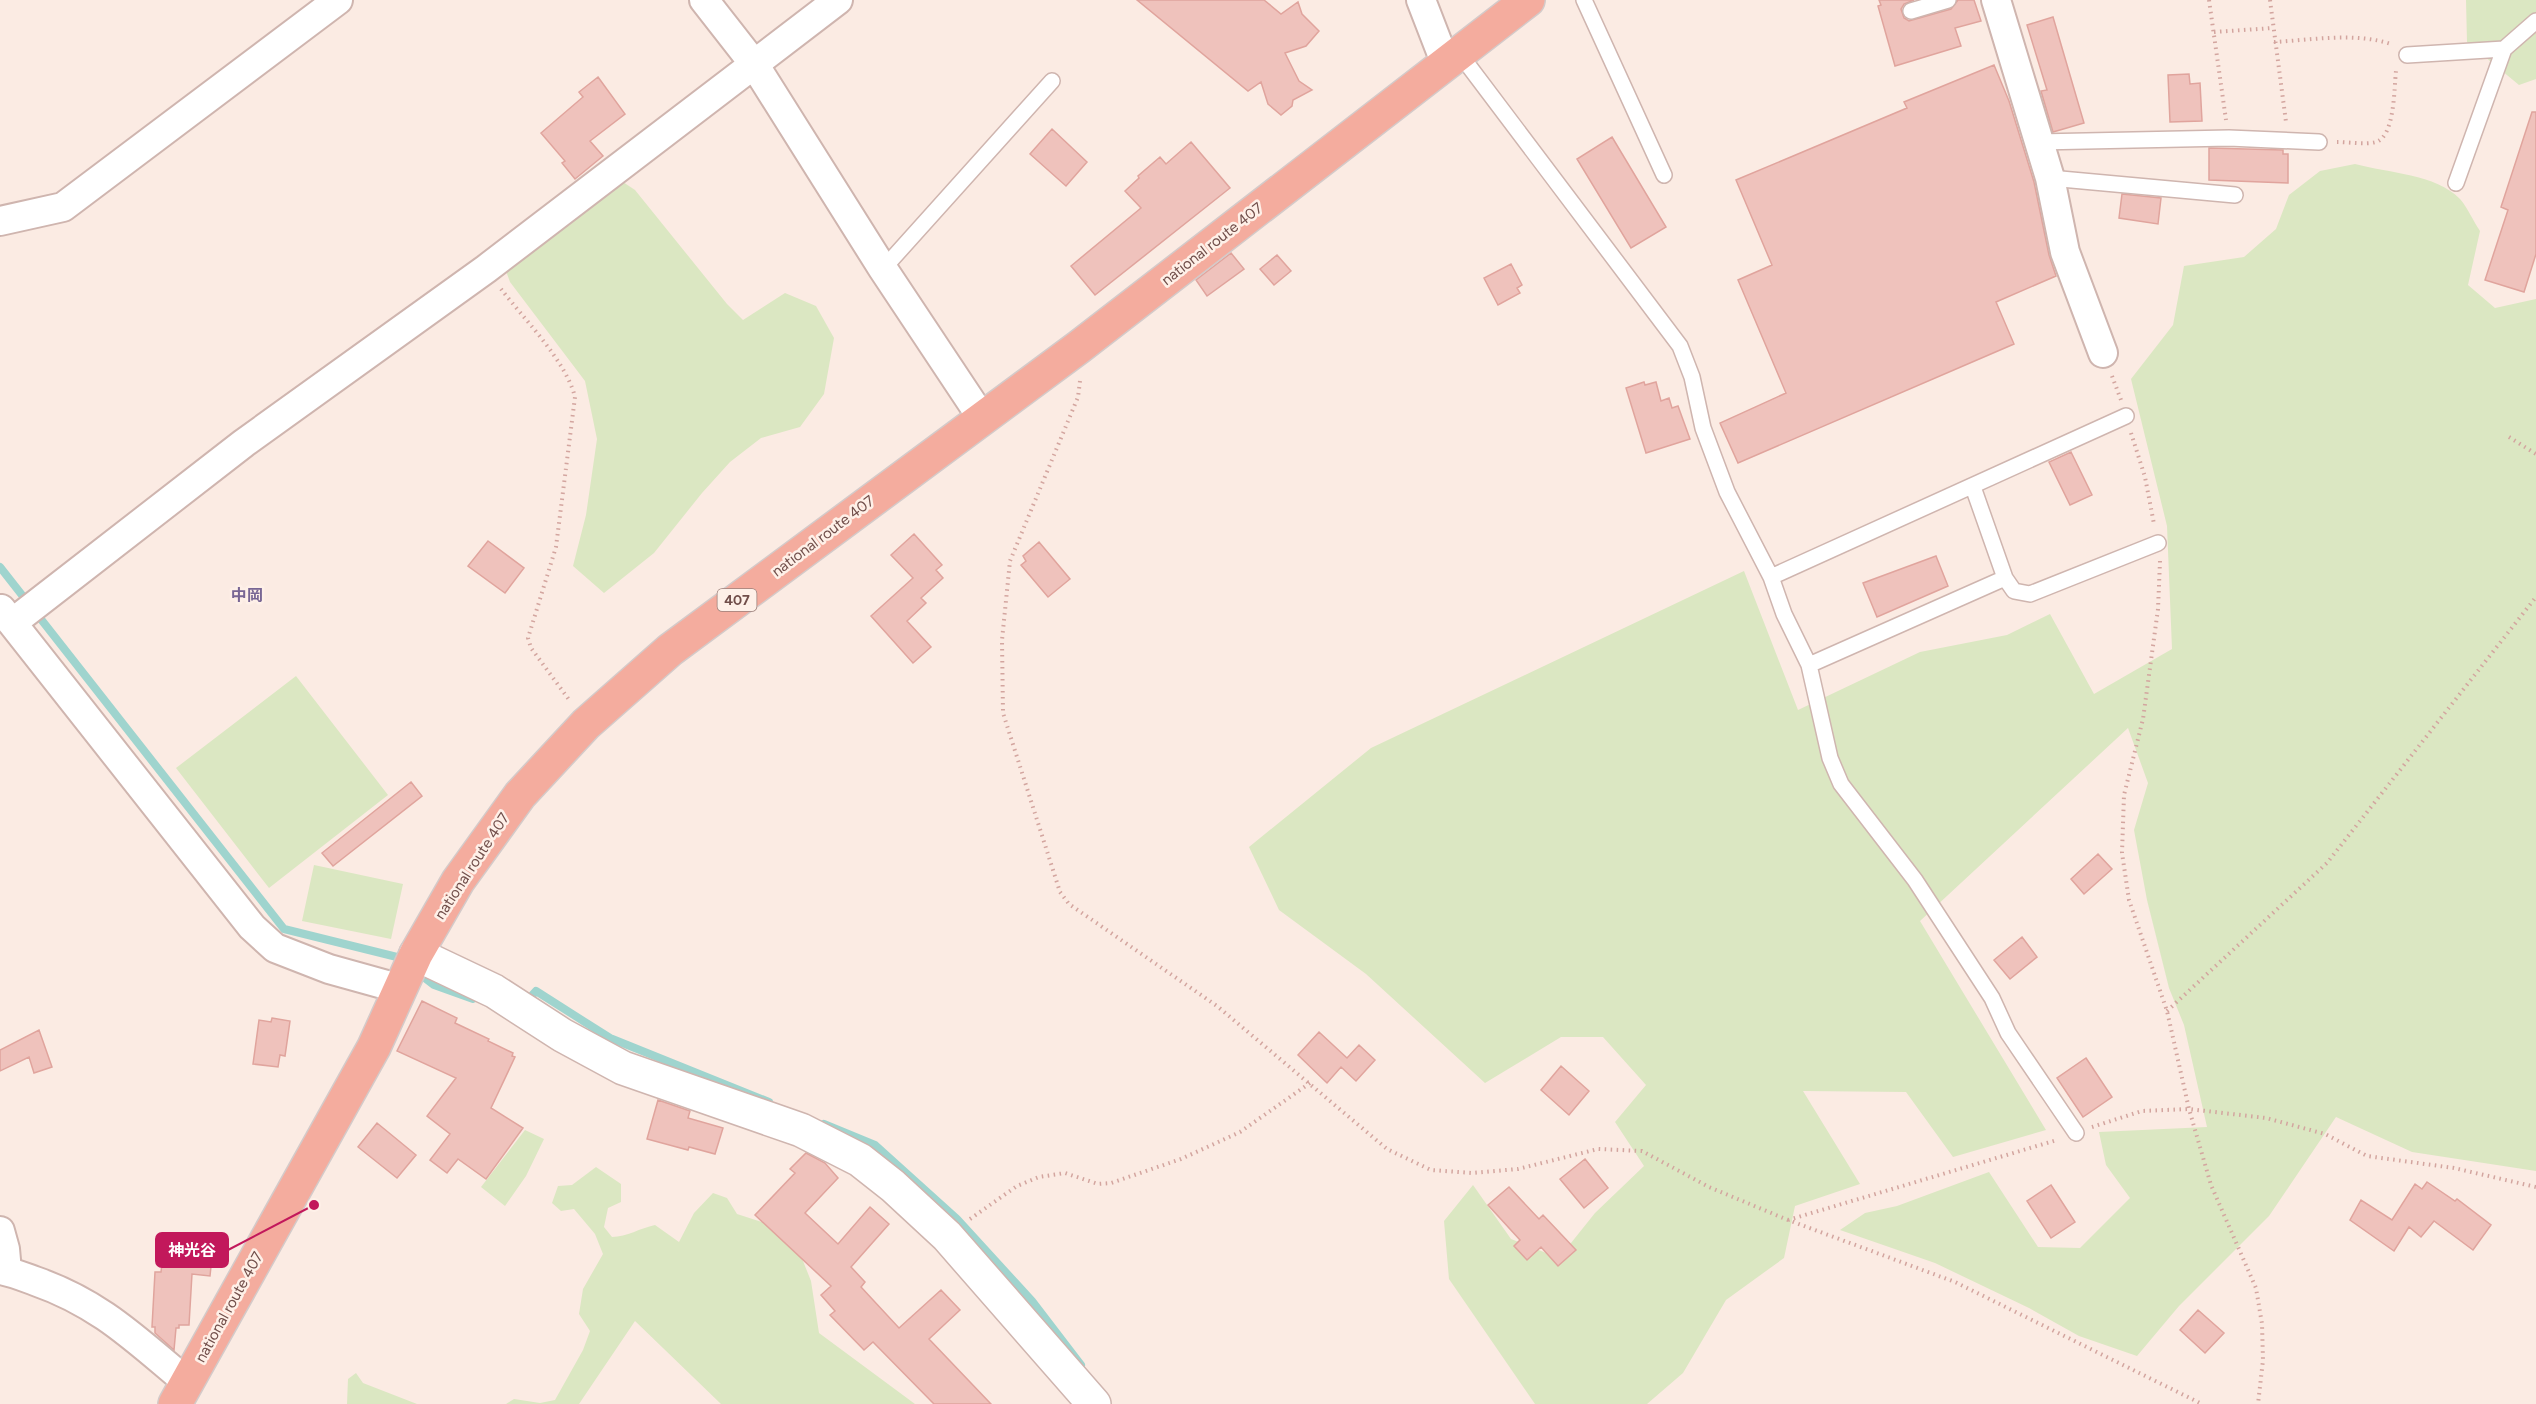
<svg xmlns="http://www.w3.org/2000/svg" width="2536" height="1404" viewBox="0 0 2536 1404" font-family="Figtree,'Noto Sans JP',sans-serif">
	<rect width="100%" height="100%" fill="#fbebe3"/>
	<path fill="#dbe7c2" d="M 2466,0 L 2536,0 L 2536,79 L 2519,85 L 2467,42 Z
		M 2355,164 C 2388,173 2436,174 2460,199 C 2468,208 2473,221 2480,231 L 2468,285 L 2495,308 L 2536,299 L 2536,1171 L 2412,1152 L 2336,1117 L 2269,1216 L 2179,1306 L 2137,1356 L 2079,1336 L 2029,1308 L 1935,1263 L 1840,1230 L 1865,1213 L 1897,1206 L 1989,1172 L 2038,1247 L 2080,1248 L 2130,1198 L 2106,1165 L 2099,1132 L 2207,1127 L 2184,1025 L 2169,988 L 2147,900 L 2134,830 L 2148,783 L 2128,728 L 1920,921 L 2046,1130 L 1953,1157 L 1906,1092 L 1803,1091 L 1860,1184 L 1795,1206 L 1784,1258 L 1726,1300 L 1683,1373 L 1647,1404 L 1535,1404 L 1449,1279 L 1444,1221 L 1473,1185 L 1511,1239 L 1559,1258 L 1595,1213 L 1644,1166 L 1615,1122 L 1646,1085 L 1603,1037 L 1561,1037 L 1485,1083 L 1366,974 L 1279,910 L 1249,847 L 1371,748 L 1744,571 L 1798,710 L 1920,652 L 2007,635 L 2050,614 L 2094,694 L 2172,649 L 2167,526 L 2131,379 L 2173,325 L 2184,266 L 2244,257 L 2276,229 L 2289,195 L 2320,171 Z
		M 623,182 L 635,190 L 727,304 L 743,320 L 785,293 L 816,306 L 834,338 L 824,394 L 800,427 L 761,438 L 730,462 L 702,493 L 654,553 L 604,593 L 573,566 L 586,515 L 597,439 L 585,381 L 510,282 L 506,271 L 513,259 L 575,219 Z
		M 296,676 L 388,795 L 269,888 L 176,768 Z
		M 314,865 L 403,884 L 391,939 L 302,921 Z
		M 525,1130 L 544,1139 L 526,1176 L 505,1206 L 481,1187 Z
		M 596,1167 L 621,1184 L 621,1202 L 608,1208 L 604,1227 L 612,1237 C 627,1237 640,1228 655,1225 L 679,1242 L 694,1213 L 713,1193 L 727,1198 L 737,1214 L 765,1223 L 797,1246 L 811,1281 L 819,1333 L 915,1404 L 721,1404 L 635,1321 L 579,1404 L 506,1404 L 514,1399 L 540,1403 L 555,1400 L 583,1350 L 590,1331 L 579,1314 L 583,1289 L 603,1254 L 595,1234 L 574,1209 L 561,1211 L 552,1203 L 558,1186 L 572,1185 Z
		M 356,1373 L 363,1383 L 417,1404 L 347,1404 L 348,1379 Z"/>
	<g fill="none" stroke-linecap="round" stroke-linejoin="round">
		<path stroke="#9fd4ce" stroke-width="8" d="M 0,567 L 284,929 L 397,957 L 403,961
			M 417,972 L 434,985 L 473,999
			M 526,1002 L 536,991 L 610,1038 L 769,1102
			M 824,1124 L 875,1145 L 957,1219 L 1032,1301 L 1081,1365"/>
	</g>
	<path fill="#efc2bc" stroke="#e0a49d" stroke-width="1.5" d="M 1137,0 L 1264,0 L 1281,14 L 1298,2 L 1302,14 L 1319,31 L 1306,46 L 1285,53 L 1299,81 L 1312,90 L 1293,100 L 1292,106 L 1281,115 L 1268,104 L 1261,82 L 1248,91 Z
		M 1879,0 L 1914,0 L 1904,4 L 1901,9 L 1904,18 L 1909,21 L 1951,9 L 1958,0 L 1974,0 L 1981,21 L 1955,28 L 1961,46 L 1895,66 L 1878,6 L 1881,5 Z
		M 2053,17 L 2084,123 L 2053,132 L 2041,91 L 2047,90 L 2027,25 Z
		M 1994,65 L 2009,101 L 2034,182 L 2049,255 L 2056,276 L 1996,302 L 2014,344 L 1738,463 L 1720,423 L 1786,393 L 1738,280 L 1772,265 L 1736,180 L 1907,108 L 1904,102 Z
		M 2189,74 L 2190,84 L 2200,83 L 2202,121 L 2170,122 L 2168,75 Z
		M 598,77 L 625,114 L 590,141 L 603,156 L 575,179 L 562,163 L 565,161 L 541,133 L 583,97 L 579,92 Z
		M 2532,112 L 2536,112 L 2536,254 L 2524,292 L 2485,280 L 2508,210 L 2501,207 Z
		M 1052,129 L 1087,162 L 1066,186 L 1030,154 Z
		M 1612,137 L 1666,227 L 1631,248 L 1577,159 Z
		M 1191,142 L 1230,188 L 1095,295 L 1071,266 L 1141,208 L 1125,191 L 1139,178 L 1138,176 L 1160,157 L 1166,164 Z
		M 2209,148 L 2283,150 L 2283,154 L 2288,154 L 2288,183 L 2209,180 Z
		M 2122,194 L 2161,198 L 2158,224 L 2119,218 Z
		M 1231,253 L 1244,269 L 1207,296 L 1196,280 Z
		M 1277,255 L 1291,271 L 1274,285 L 1260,269 Z
		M 1511,264 L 1522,285 L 1517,288 L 1520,293 L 1498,305 L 1484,278 Z
		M 1644,382 L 1645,385 L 1656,382 L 1661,401 L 1669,398 L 1672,408 L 1678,406 L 1690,439 L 1646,453 L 1626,388 Z
		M 2071,452 L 2092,495 L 2070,505 L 2049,462 Z
		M 914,534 L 942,565 L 936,570 L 943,578 L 921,598 L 926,603 L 907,621 L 931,647 L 913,663 L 871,616 L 913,578 L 891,555 Z
		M 488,541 L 524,568 L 505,593 L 468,566 Z
		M 1039,542 L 1070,579 L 1048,597 L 1021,565 L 1026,561 L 1023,556 Z
		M 1936,556 L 1948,586 L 1877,617 L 1863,583 Z
		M 411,782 L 422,796 L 333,866 L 322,853 Z
		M 2098,854 L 2112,869 L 2084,894 L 2071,879 Z
		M 2022,937 L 2037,957 L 2010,979 L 1994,960 Z
		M 422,1001 L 457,1018 L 455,1023 L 489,1039 L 488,1041 L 513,1053 L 512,1056 L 515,1057 L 491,1108 L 523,1128 L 486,1179 L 458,1159 L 447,1173 L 430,1160 L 450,1134 L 427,1116 L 456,1078 L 397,1051 Z
		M 272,1018 L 290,1021 L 285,1056 L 280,1055 L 278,1067 L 253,1064 L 259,1020 L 271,1022 Z
		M 39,1030 L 52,1067 L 34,1073 L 29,1057 L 0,1071 L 0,1050 Z
		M 1319,1032 L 1347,1058 L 1359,1045 L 1375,1060 L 1356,1081 L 1341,1067 L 1327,1083 L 1298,1055 Z
		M 2086,1058 L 2112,1097 L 2083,1117 L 2057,1078 Z
		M 1561,1066 L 1589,1091 L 1569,1115 L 1541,1090 Z
		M 658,1100 L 690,1111 L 688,1118 L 723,1128 L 715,1154 L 689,1147 L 688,1150 L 647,1139 Z
		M 377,1123 L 416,1155 L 397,1178 L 358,1147 Z
		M 806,1153 L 825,1163 L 838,1178 L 805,1213 L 838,1244 L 870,1207 L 889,1224 L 851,1267 L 865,1282 L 861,1287 L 899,1328 L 941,1290 L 960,1310 L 929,1339 L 991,1404 L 934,1404 L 873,1342 L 864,1350 L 830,1315 L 835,1311 L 821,1295 L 831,1286 L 755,1215 L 795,1173 L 790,1169 Z
		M 1585,1159 L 1608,1188 L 1584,1208 L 1560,1179 Z
		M 2427,1182 L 2455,1201 L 2457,1199 L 2491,1225 L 2473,1250 L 2434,1221 L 2421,1237 L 2409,1227 L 2394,1251 L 2350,1220 L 2361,1200 L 2392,1220 L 2415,1184 L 2422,1189 Z
		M 2051,1185 L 2075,1222 L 2051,1238 L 2027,1201 Z
		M 1509,1187 L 1539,1219 L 1543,1215 L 1576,1250 L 1558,1266 L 1541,1247 L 1527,1260 L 1514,1246 L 1520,1240 L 1488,1205 Z
		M 165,1238 L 213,1247 L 210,1276 L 192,1274 L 189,1325 L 179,1325 L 179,1328 L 176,1328 L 174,1350 L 155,1333 L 155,1327 L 152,1327 L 155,1272 L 161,1272 Z
		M 2198,1310 L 2224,1333 L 2205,1353 L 2180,1330 Z"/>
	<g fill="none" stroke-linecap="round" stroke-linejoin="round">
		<defs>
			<path id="service" d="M 1584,0 L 1664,175
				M 1911,11 L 1948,0
				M 1459,53 L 1680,346 L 1692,377 L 1703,428 L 1727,492 L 1771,577 L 1784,614 L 1809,665 L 1830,758 L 1841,784 L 1915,880 L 1992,998 L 2008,1033 L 2076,1133
				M 2407,55 L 2504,49
				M 2038,142 L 2229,138 L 2319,142
				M 2050,178 L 2235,195
				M 2456,183 L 2504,49 L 2536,21
				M 883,269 L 1052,81
				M 1973,487 L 2005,578 L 2014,591 L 2030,594 L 2158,543
				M 1771,577 L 2126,416
				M 1809,665 L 2005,578"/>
			<path id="minor" d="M 704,0 L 754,64 L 883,269 L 982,418
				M 1421,0 L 1445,62
				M 1996,0 L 2050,178 L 2065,252 L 2103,353
				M 0,221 L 63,207 L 338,0
				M 1,609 L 252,927 L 275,948 L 329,969 L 401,989
				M 12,623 L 244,443 L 486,269 L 838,0
				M 0,1231 L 5,1249 L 7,1271
				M 0,1270 C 12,1272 24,1277 35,1281 C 101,1304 136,1340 187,1382"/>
			<path id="tertiary" d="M 416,954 L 494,991 L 562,1035 L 623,1068 L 801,1130 L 860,1160 L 893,1186 L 947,1236 L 1094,1404"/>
			<path id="trunk" d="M 175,1404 L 374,1047 L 416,954 L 458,881 L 520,795 L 586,724 L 670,650 L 1079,347 L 1528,0"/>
		</defs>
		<use href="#service" stroke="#cfb5af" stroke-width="18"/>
		<use href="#minor" stroke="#cfb5af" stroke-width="32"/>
		<use href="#tertiary" stroke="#cfb5af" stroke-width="36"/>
		<use href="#trunk" stroke="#d4cac9" stroke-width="36"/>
		<path stroke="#d3a59f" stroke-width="4" stroke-dasharray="1.5 4.5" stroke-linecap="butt" d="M 2209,0 L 2226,120
			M 2270,0 L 2286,122
			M 2214,32 L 2273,28
			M 2274,42 C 2312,40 2355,32 2391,44
			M 2337,142 C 2349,142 2365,145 2376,142 C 2395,136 2394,88 2396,71
			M 501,289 C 524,319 566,361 575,397 L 556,547 L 528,638 L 531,648 L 570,701
			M 2112,376 L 2121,400
			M 1080,381 L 1078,397 L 1010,561 L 1002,640 L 1003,713 L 1060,892 L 1069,904 L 1217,1006 L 1387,1149 L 1431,1170 L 1472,1173 L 1518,1169 L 1598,1149 L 1642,1151 L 1709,1187 L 1788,1220 L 1955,1282 L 2202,1404
			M 2131,433 L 2145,477 L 2154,524
			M 2509,437 L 2536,454
			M 2160,561 L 2158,609 L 2143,719 L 2124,795 L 2122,853 L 2129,900 L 2167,1011 L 2189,1109 L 2211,1185 L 2256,1288 L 2262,1324 L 2263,1360 L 2258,1404
			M 2167,1011 L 2327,863 L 2536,597
			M 2092,1127 L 2142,1111 L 2189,1109 L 2266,1118 L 2325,1134 L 2367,1156 L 2454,1168 L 2536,1187
			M 970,1219 L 1017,1186 L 1039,1177 L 1065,1173 L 1098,1184 L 1111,1183 L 1181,1159 L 1240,1132 L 1310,1083
			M 1788,1220 L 2057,1140"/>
		<use href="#service" stroke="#fff" stroke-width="15"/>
		<use href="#minor" stroke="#fff" stroke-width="28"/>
		<use href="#tertiary" stroke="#fff" stroke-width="33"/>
		<use href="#trunk" stroke="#f4ac9e" stroke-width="33"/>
	</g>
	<g text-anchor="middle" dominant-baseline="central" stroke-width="5" stroke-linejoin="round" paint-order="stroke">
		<rect fill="#fef0e8" stroke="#9b7f79" stroke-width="1.5" x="717.5" y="589" width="39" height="22" rx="4.5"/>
		<g font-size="14" font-weight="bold" fill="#714e4a">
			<text x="737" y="600">407</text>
		</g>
		<g font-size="15" fill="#714e4a" stroke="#fef0e8">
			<text transform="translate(1212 244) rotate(-38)">national route 407</text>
			<text transform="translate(823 536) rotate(-37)">national route 407</text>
			<text transform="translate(472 866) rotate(-57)">national route 407</text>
			<text transform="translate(229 1307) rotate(-61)">national route 407</text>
		</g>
		<g font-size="16" font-weight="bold" fill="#786694" stroke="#fef0e8">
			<text x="247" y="595">中岡</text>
		</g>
	</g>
	<path fill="none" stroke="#c2185b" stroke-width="2" d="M314 1205L228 1250"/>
	<circle fill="#c2185b" stroke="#fef0e8" stroke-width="2" cx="314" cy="1205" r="6"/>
	<rect fill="#c2185b" stroke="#c2185b" stroke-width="2" x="156" y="1233" width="72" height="34" rx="6"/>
	<g font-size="16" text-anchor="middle" font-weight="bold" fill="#fff">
		<text x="192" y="1256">神光谷</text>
	</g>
</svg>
